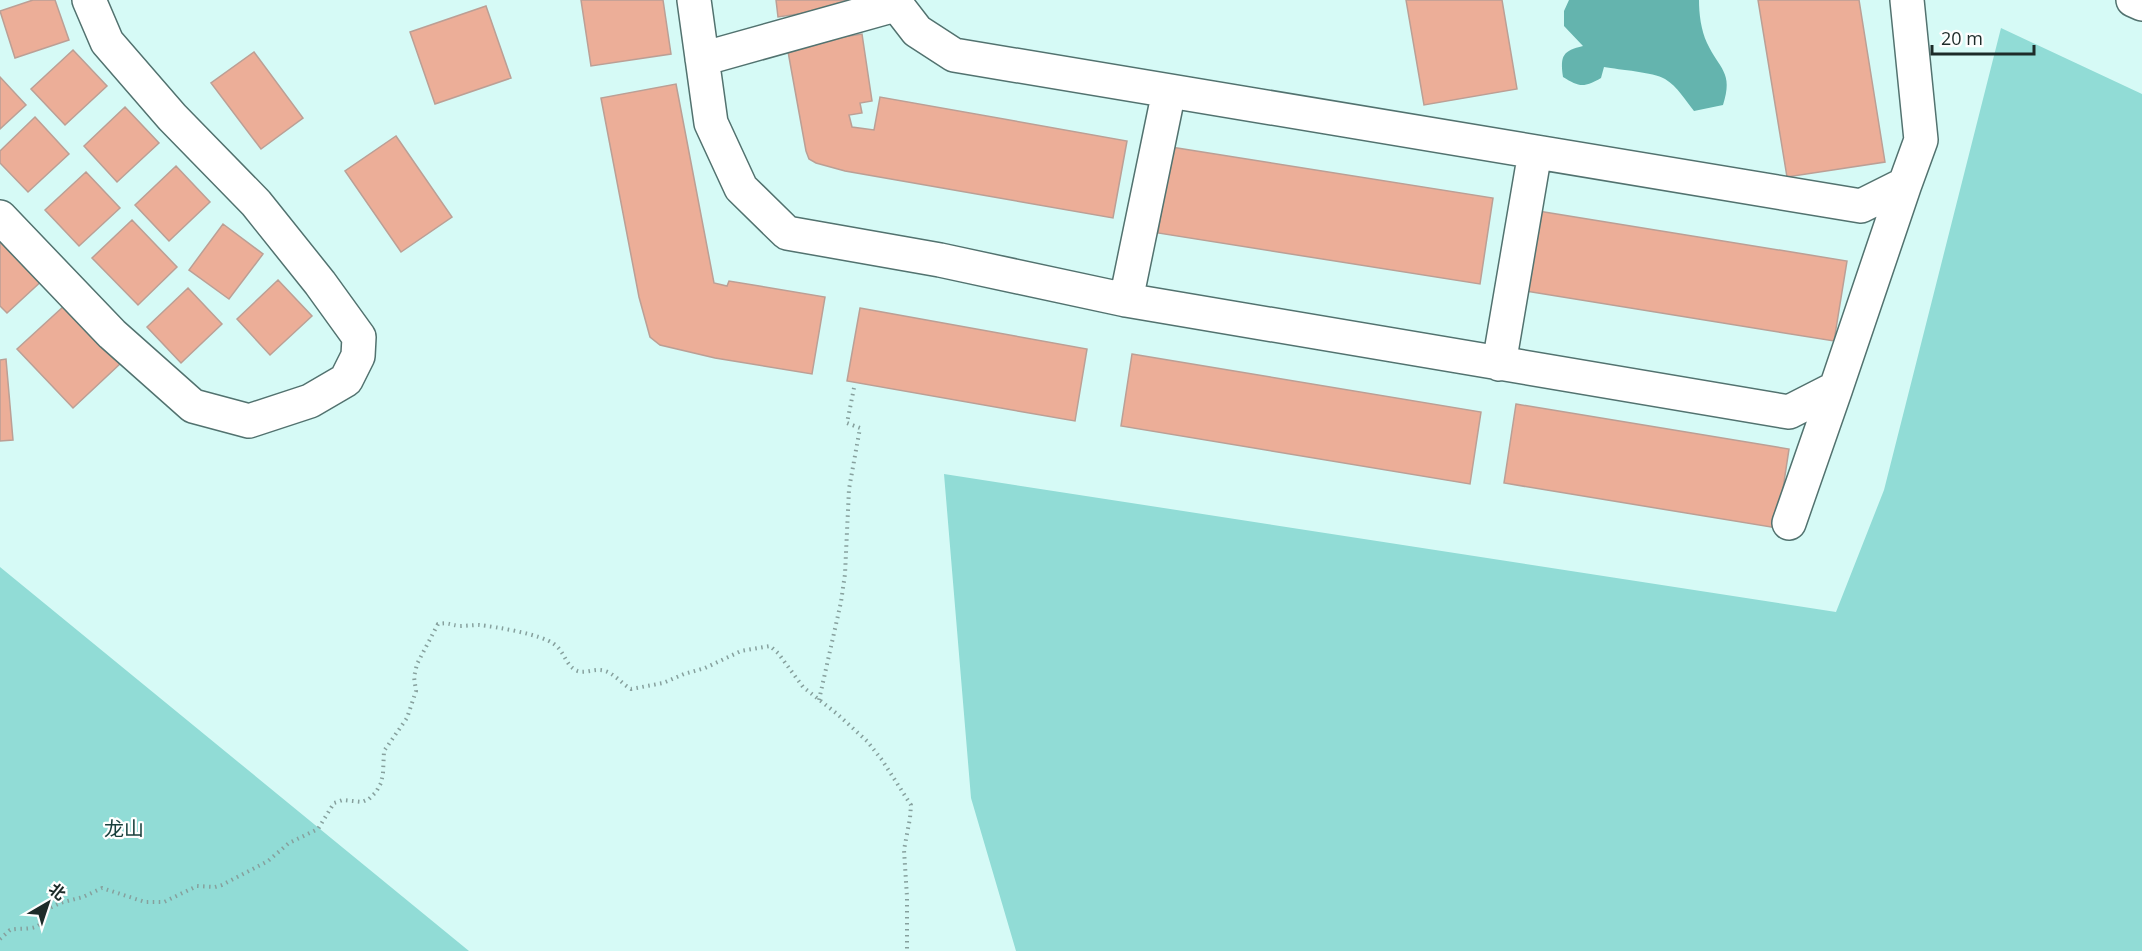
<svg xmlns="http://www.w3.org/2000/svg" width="2142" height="951" viewBox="0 0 2142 951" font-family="'Open Sans','Noto Sans SC',sans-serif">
	<rect width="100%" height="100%" fill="#d6faf6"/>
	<path fill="#91dcd6" d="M 2001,28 L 2142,94 L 2142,951 L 1016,951 L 971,798 L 944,474 L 1836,612 L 1884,490 Z
		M 0,567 L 469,951 L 0,951 Z"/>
	<path fill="#64b4ae" d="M 1569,0 L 1699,0 C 1699,14 1701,30 1707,43 C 1719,69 1734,72 1723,105 L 1694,111 C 1685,100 1678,87 1665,79 C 1653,72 1620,70 1604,67 L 1601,78 C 1584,88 1579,87 1563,77 C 1560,55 1563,51 1583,46 L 1564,26 L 1564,11 Z"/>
	<path fill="#ecae98" stroke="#bb9f95" stroke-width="1.5" d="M 33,0 L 55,0 L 69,40 L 15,58 L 0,11 Z
		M 581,0 L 663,0 L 671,54 L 591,66 Z
		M 776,0 L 845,0 L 846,7 L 778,17 Z
		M 1406,0 L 1502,0 L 1517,89 L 1424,105 Z
		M 1758,0 L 1859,0 L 1885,162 L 1787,177 Z
		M 486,6 L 511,78 L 435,104 L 410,32 Z
		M 862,34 L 872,101 L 860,103 L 862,113 L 849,115 L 852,127 L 874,130 L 880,97 L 1127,141 L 1113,218 L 845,171 L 816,163 L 809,159 L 806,151 L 787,46 Z
		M 73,50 L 107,86 L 65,125 L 31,89 Z
		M 254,52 L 303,118 L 261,149 L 211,83 Z
		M 0,77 L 26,105 L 0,129 Z
		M 676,84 L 714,283 L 727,286 L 729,281 L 825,297 L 812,374 L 715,358 L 660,345 L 650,337 L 639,297 L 601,98 Z
		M 125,107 L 159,143 L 117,182 L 84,146 Z
		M 35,117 L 69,154 L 28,192 L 0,163 L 0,151 Z
		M 396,136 L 452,217 L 401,252 L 345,171 Z
		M 1171,147 L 1493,198 L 1480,284 L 1158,233 Z
		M 176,166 L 210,202 L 169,241 L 135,205 Z
		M 86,172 L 120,208 L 79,246 L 45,210 Z
		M 1532,210 L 1847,261 L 1834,341 L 1519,290 Z
		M 132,220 L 177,267 L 138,305 L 92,258 Z
		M 223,224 L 263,254 L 229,299 L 189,270 Z
		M 7,236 L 46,277 L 7,313 L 0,306 L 0,243 Z
		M 278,280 L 312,316 L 270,355 L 237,319 Z
		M 188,288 L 222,324 L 181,363 L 147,327 Z
		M 65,305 L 121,363 L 73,408 L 17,349 Z
		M 860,308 L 1087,349 L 1075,421 L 847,381 Z
		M 1132,354 L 1481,412 L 1470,484 L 1121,426 Z
		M 6,359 L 13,440 L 0,441 L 0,360 Z
		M 1516,404 L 1789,449 L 1777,528 L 1504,483 Z"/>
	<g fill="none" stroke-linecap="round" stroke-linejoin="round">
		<defs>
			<path id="minor" d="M 694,0 L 711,123 L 741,188 L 787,233 L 940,260 L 1126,300 L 1789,412 L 1836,388 L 1905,184
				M 893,0 L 917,31 L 954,55 L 1861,206 L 1905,184 L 1921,140 L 1907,0
				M 2133,0 L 2142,4
				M 702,59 L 895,5
				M 0,217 L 112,334 L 193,406 L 249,421 L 310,401 L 346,380 L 358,356 L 359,337 L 320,283 L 256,203 L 172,117 L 107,42 L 89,0
				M 1126,300 L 1169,91
				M 1499,364 L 1535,152
				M 1789,523 L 1836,388"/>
		</defs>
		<use href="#minor" stroke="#52726f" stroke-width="36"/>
		<path stroke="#86a09d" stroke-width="4" stroke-dasharray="1.5 4.5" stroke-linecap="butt" d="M 819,700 L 841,602 L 845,574 L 849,489 L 860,428 L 847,423 L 854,388
			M 0,939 L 10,930 C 19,927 37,932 42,921 C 43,918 43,914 44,911 L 60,903 L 83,897 L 102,888 L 145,902 L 164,902 L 197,886 L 215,887 L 222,885 L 268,861 L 289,843 L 318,829 L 334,803 L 343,800 L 362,802 L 369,799 L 376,792 L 381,783 L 383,773 L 384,751 L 407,718 L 416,691 L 414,677 L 417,664 L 438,624 C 449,622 450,625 460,626 C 466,626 472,625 479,625 C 497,627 540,634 554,644 C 564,651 565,663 574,669 C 582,676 595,667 605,671 C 615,674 622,684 631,689 L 663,683 L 684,674 L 705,668 L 741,651 L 770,646 L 778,653 L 803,687 L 836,713 L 867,741 L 882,760 L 911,805 L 910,818 L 904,850 L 907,897 L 907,951"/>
		<use href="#minor" stroke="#fff" stroke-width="33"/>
	</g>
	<g text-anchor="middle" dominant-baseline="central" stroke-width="4.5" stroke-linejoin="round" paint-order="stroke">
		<g font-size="20" fill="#19403d" stroke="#fefefe">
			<text x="124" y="828">龙山</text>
		</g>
	</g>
	<g transform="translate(48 903) rotate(39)" stroke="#fefefe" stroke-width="4.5" paint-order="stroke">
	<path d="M0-4.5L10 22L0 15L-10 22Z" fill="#1d2b29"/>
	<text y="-9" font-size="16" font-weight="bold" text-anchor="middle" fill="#1d2b29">北</text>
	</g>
	<path d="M1932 45v9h102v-9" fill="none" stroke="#1d2b29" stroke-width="3"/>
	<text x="1941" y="45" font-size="18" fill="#1d2b29" stroke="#fefefe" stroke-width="4.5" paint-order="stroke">20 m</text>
</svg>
